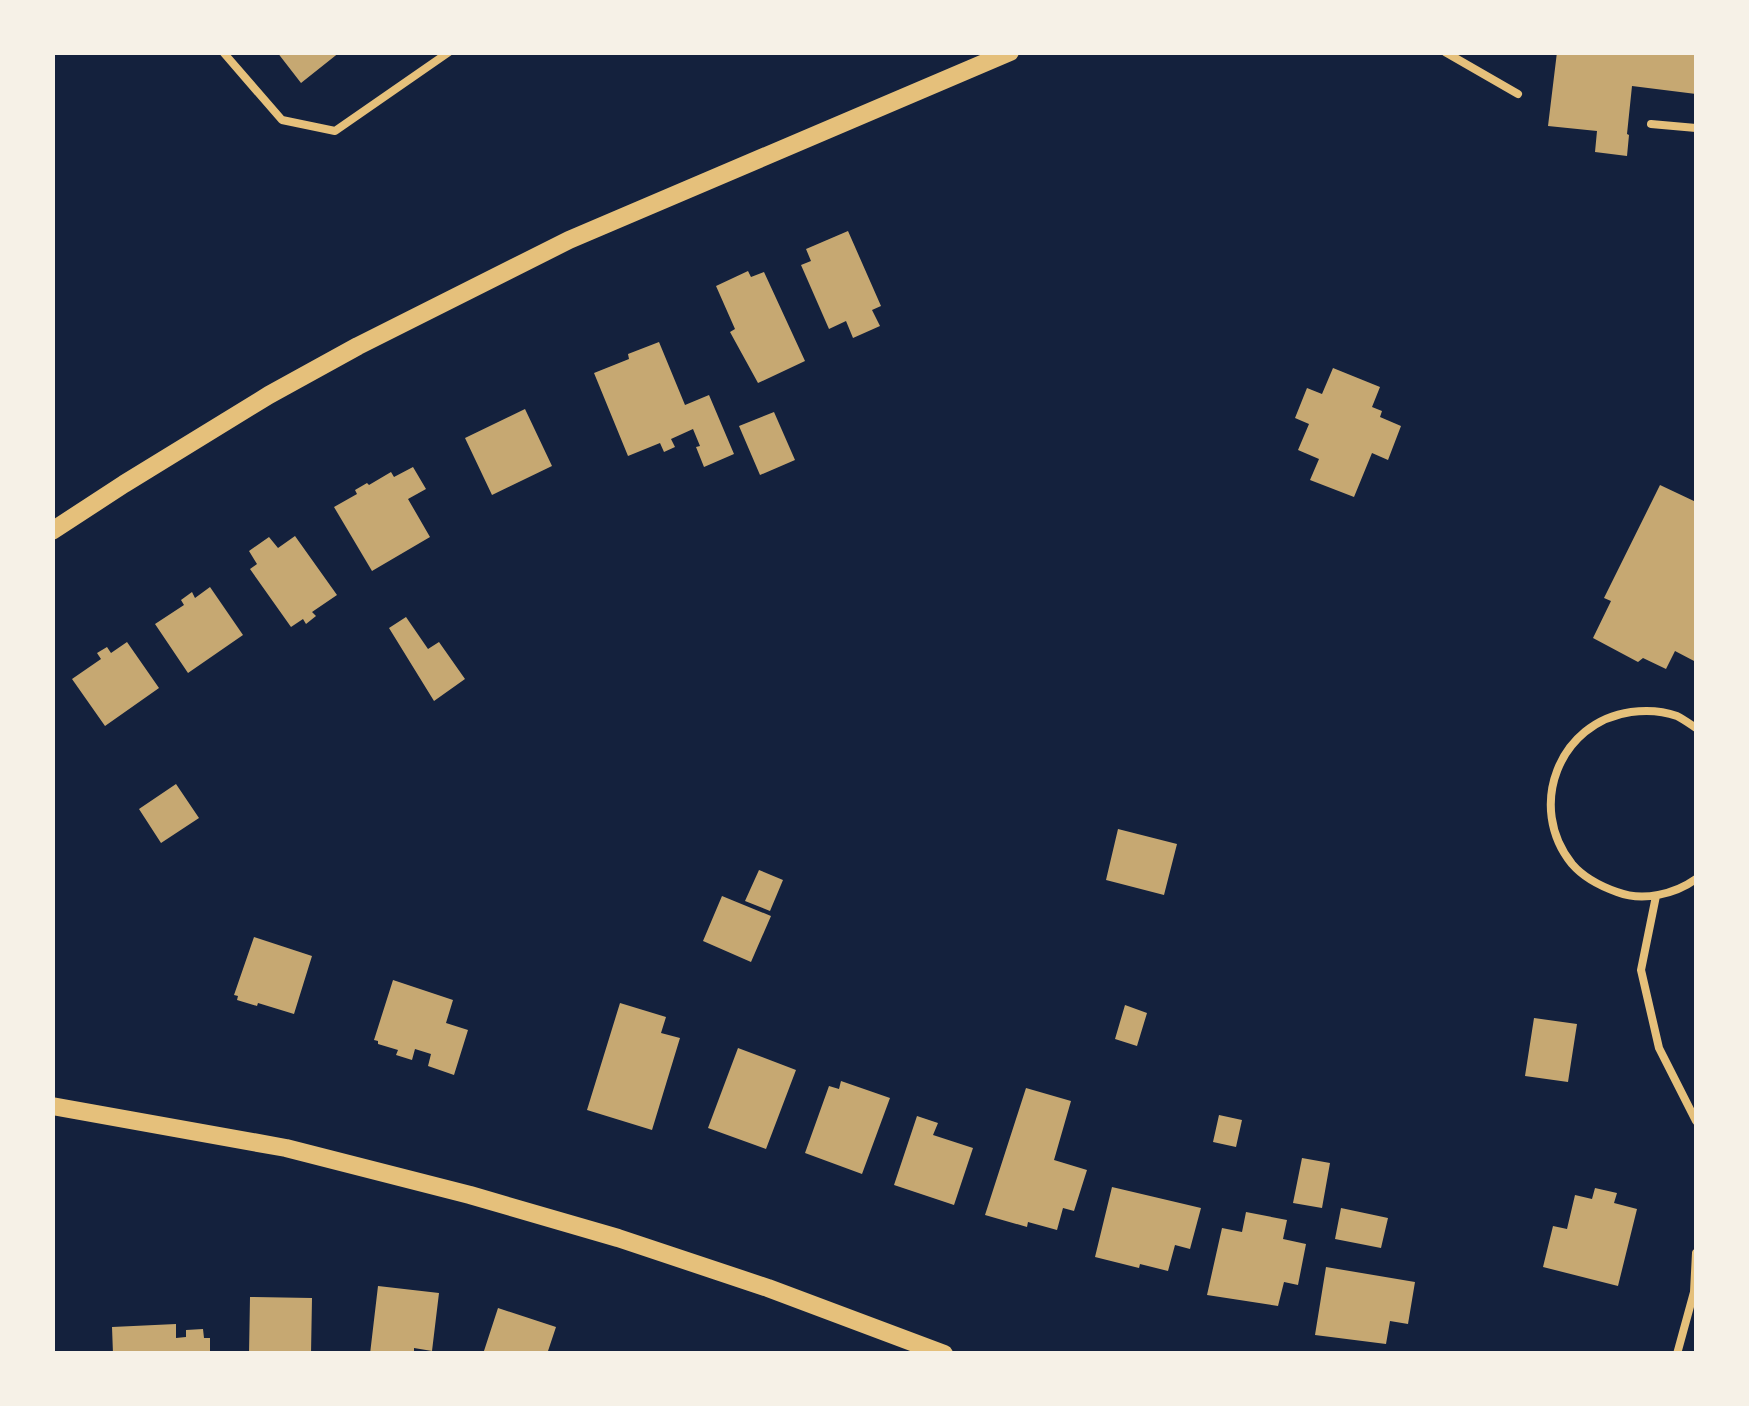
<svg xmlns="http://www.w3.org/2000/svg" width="1749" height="1406" viewBox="0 0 1749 1406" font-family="Merriweather,serif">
	<rect width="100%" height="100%" fill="#14213d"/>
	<path fill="#c6a872" d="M 277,52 L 340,52 L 301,83 Z
		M 1557,52 L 1696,52 L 1696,94 L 1632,86 L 1627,134 L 1629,135 L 1627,156 L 1595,152 L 1597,131 L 1548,126 Z
		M 848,231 L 881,306 L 872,310 L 880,326 L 853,338 L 846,321 L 829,329 L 801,265 L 811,261 L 806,249 Z
		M 748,271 L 751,277 L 764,272 L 805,361 L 758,383 L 730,332 L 735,329 L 716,286 Z
		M 659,342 L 685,405 L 709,395 L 734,454 L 704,467 L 696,447 L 700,446 L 693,429 L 671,439 L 675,447 L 664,452 L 660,443 L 628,456 L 594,373 L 629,359 L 628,354 Z
		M 1333,368 L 1380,387 L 1372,407 L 1382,411 L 1380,417 L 1401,426 L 1388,460 L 1372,453 L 1354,497 L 1310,480 L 1319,459 L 1298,450 L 1309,424 L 1295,418 L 1307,388 L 1322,394 Z
		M 525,409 L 552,466 L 492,495 L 465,438 Z
		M 774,412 L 795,460 L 760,475 L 739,426 Z
		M 413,467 L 426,489 L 408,499 L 430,537 L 372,571 L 334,507 L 357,494 L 355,490 L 367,483 L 369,485 L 391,472 L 394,477 Z
		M 1660,485 L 1696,502 L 1696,662 L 1675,651 L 1666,669 L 1643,658 L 1638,662 L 1593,638 L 1611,601 L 1604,598 Z
		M 295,536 L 337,595 L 312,612 L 316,616 L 306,624 L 303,619 L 291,627 L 250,569 L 257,564 L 249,551 L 269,537 L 278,548 Z
		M 210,587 L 243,635 L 188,673 L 155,624 L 184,605 L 181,600 L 192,592 L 195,598 Z
		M 406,617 L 428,649 L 439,642 L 465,679 L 434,701 L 389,628 Z
		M 127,642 L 159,688 L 105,726 L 72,679 L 101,659 L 97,653 L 107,647 L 111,653 Z
		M 176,784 L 199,818 L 161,843 L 139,809 Z
		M 1118,829 L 1177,844 L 1164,895 L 1106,880 Z
		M 759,870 L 783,880 L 770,911 L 745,901 Z
		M 722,896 L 771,916 L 751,962 L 703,941 Z
		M 254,937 L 312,956 L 294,1014 L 258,1003 L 257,1006 L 237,1000 L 238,996 L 234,995 Z
		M 393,980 L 453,1000 L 446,1023 L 468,1030 L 454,1075 L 428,1066 L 431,1054 L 415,1049 L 412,1060 L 396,1055 L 398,1050 L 378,1044 L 378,1041 L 374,1040 Z
		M 620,1003 L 666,1017 L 661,1033 L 680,1038 L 652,1130 L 587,1110 Z
		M 1125,1005 L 1147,1013 L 1137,1046 L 1115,1039 Z
		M 1534,1018 L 1577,1024 L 1568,1082 L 1525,1076 Z
		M 738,1048 L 796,1070 L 766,1149 L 708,1128 Z
		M 841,1081 L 890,1098 L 862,1174 L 805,1153 L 829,1086 L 839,1089 Z
		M 1026,1088 L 1071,1101 L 1054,1160 L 1087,1170 L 1074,1211 L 1063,1208 L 1057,1230 L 1028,1222 L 1027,1227 L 985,1215 Z
		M 1219,1115 L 1242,1120 L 1236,1147 L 1213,1142 Z
		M 917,1116 L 938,1123 L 933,1135 L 973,1148 L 954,1205 L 894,1185 Z
		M 1302,1158 L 1330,1163 L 1322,1208 L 1293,1203 Z
		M 1112,1187 L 1201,1208 L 1190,1249 L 1175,1245 L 1168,1271 L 1140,1264 L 1139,1268 L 1095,1257 Z
		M 1595,1188 L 1617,1193 L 1614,1203 L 1637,1209 L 1618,1286 L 1543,1267 L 1553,1226 L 1567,1229 L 1575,1195 L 1592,1199 Z
		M 1341,1208 L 1388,1218 L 1381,1248 L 1335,1239 Z
		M 1246,1212 L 1287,1220 L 1283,1239 L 1306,1244 L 1298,1285 L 1284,1282 L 1278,1306 L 1207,1295 L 1222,1228 L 1242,1232 Z
		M 1326,1267 L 1415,1282 L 1408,1324 L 1390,1321 L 1386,1344 L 1315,1335 Z
		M 378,1286 L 439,1293 L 432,1351 L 414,1348 L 414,1354 L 370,1354 Z
		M 250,1297 L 312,1298 L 311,1354 L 249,1354 Z
		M 498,1308 L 556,1327 L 547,1354 L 483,1354 Z
		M 176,1324 L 176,1338 L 186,1337 L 186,1330 L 203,1329 L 204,1338 L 210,1338 L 210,1354 L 113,1354 L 112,1327 Z"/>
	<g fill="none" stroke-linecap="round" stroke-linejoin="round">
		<path stroke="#e5c07b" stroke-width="8" d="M 223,52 L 282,120 L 335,131 L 449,52
			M 1445,52 L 1518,94
			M 1651,124 L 1696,128
			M 1696,728 C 1690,724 1683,719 1677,716 C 1663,711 1646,710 1631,712 C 1559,722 1526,807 1572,864 C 1584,878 1600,886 1617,892 C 1643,902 1675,894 1696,879
			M 1656,896 L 1641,970 L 1659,1048 L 1696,1121
			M 1677,1354 L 1694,1292 L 1696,1253"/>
		<path stroke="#e5c07b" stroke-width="18" d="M 52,531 L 124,484 L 269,395 L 358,346 L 569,240 L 1010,52
			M 52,1106 L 286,1148 L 470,1195 L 618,1238 L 768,1288 L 944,1354"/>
	</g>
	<rect width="1749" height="1406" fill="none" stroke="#f6f1e7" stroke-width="110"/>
</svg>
